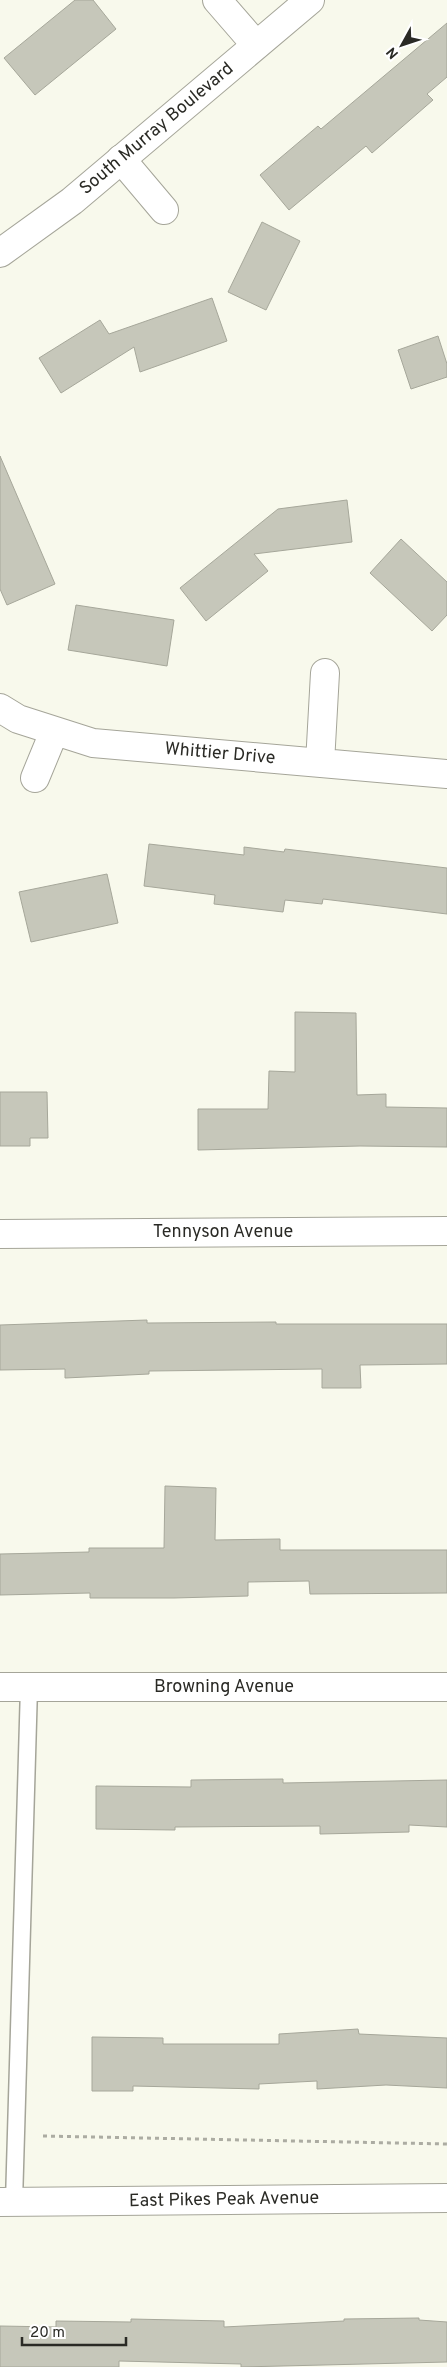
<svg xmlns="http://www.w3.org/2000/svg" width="447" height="2367" viewBox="0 0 447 2367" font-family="Overpass,sans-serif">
	<rect width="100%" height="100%" fill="#f8f9ec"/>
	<path fill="#c6c7ba" stroke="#a6a79a" d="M 75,0 L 93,0 L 116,29 L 35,95 L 4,58 Z
		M 447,23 L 447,77 L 427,94 L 433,100 L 372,153 L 366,146 L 289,210 L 260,175 L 318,126 L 321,129 Z
		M 262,222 L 300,241 L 266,310 L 228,292 Z
		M 212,298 L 227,341 L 140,372 L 134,347 L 61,393 L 39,358 L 100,320 L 109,334 Z
		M 438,336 L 447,364 L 447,377 L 411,389 L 398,350 Z
		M 0,456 L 55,584 L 7,605 L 0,589 Z
		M 347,500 L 352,542 L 254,554 L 268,571 L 206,621 L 180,588 L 278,509 Z
		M 401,539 L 447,582 L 447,615 L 432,631 L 370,573 Z
		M 76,605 L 174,620 L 167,666 L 68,650 Z
		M 149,844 L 244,855 L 244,847 L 284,852 L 285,849 L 447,868 L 447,914 L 323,899 L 322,904 L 285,900 L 283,912 L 214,904 L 215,895 L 144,886 Z
		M 107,874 L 118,923 L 31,942 L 19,892 Z
		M 295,1012 L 356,1013 L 357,1095 L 386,1094 L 386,1107 L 447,1108 L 447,1147 L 360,1146 L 198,1150 L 198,1109 L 268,1109 L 269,1071 L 295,1072 Z
		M 0,1092 L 47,1092 L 48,1138 L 30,1138 L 30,1146 L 0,1146 Z
		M 147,1320 L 147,1323 L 276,1322 L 276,1324 L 447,1324 L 447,1364 L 360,1365 L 361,1388 L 322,1388 L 322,1369 L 149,1371 L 149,1374 L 65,1378 L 65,1369 L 0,1370 L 0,1325 Z
		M 165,1486 L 216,1488 L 215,1540 L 280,1539 L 280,1550 L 447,1550 L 447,1593 L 310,1594 L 309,1581 L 248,1582 L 248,1596 L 174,1598 L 90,1598 L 90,1593 L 0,1595 L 0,1554 L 89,1552 L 89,1548 L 164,1548 Z
		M 283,1779 L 283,1783 L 447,1780 L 447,1827 L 409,1825 L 409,1832 L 320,1834 L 320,1826 L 175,1827 L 175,1830 L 96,1829 L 96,1786 L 191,1787 L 191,1780 Z
		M 358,2029 L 359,2034 L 447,2038 L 447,2088 L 386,2085 L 317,2089 L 317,2081 L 259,2084 L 259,2089 L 133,2086 L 133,2091 L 92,2091 L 92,2037 L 163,2038 L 163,2044 L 279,2044 L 279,2034 Z
		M 419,2318 L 419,2320 L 447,2322 L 447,2362 L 241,2367 L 241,2364 L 119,2361 L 119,2367 L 0,2367 L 0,2326 L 56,2327 L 56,2321 L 131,2322 L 131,2319 L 224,2321 L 224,2327 L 344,2321 L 344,2319 Z"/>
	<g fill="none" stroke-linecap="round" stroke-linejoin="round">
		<defs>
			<path id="lane" d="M 14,2202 L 29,1687"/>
			<path id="street" d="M 217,0 L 256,45
				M 121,159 L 164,210
				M 0,708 L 18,719 L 93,743 L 447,774
				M 320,763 L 325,673
				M 35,778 L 54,732
				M 0,1234 L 447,1231
				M 0,1687 L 447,1687"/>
			<path id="secondary" d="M 0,253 L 72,201 L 310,0
				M 0,2202 L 447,2198"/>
		</defs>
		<use href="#lane" stroke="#a5a599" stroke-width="19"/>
		<use href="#street" stroke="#a5a599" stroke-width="30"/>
		<use href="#secondary" stroke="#a5a599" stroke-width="30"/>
		<path stroke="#acaca2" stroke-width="3" stroke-dasharray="4 4" stroke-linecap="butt" d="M 43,2136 L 447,2144"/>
		<use href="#lane" stroke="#fff" stroke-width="16"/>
		<use href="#street" stroke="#fff" stroke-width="28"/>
		<use href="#secondary" stroke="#fff" stroke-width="28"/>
	</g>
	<g text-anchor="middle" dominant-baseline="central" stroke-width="5" stroke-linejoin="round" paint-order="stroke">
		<g font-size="18" fill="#2a2a25" stroke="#fff">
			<text transform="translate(157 129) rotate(-40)">South Murray Boulevard</text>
			<text transform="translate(220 754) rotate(5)">Whittier Drive</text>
			<text x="223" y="1232">Tennyson Avenue</text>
			<text x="224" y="1687">Browning Avenue</text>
			<text transform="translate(224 2200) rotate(-1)">East Pikes Peak Avenue</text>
		</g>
	</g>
	<g transform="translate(402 45) rotate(230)" stroke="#ffffff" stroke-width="4" paint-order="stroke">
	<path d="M0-4L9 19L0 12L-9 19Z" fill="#2a2a25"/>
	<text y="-8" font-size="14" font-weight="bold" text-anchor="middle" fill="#2a2a25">N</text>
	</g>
	<path d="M22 2337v8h104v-8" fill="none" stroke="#2a2a25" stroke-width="2.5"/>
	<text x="30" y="2337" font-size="15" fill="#2a2a25" stroke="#ffffff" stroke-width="4" paint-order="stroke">20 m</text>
</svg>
